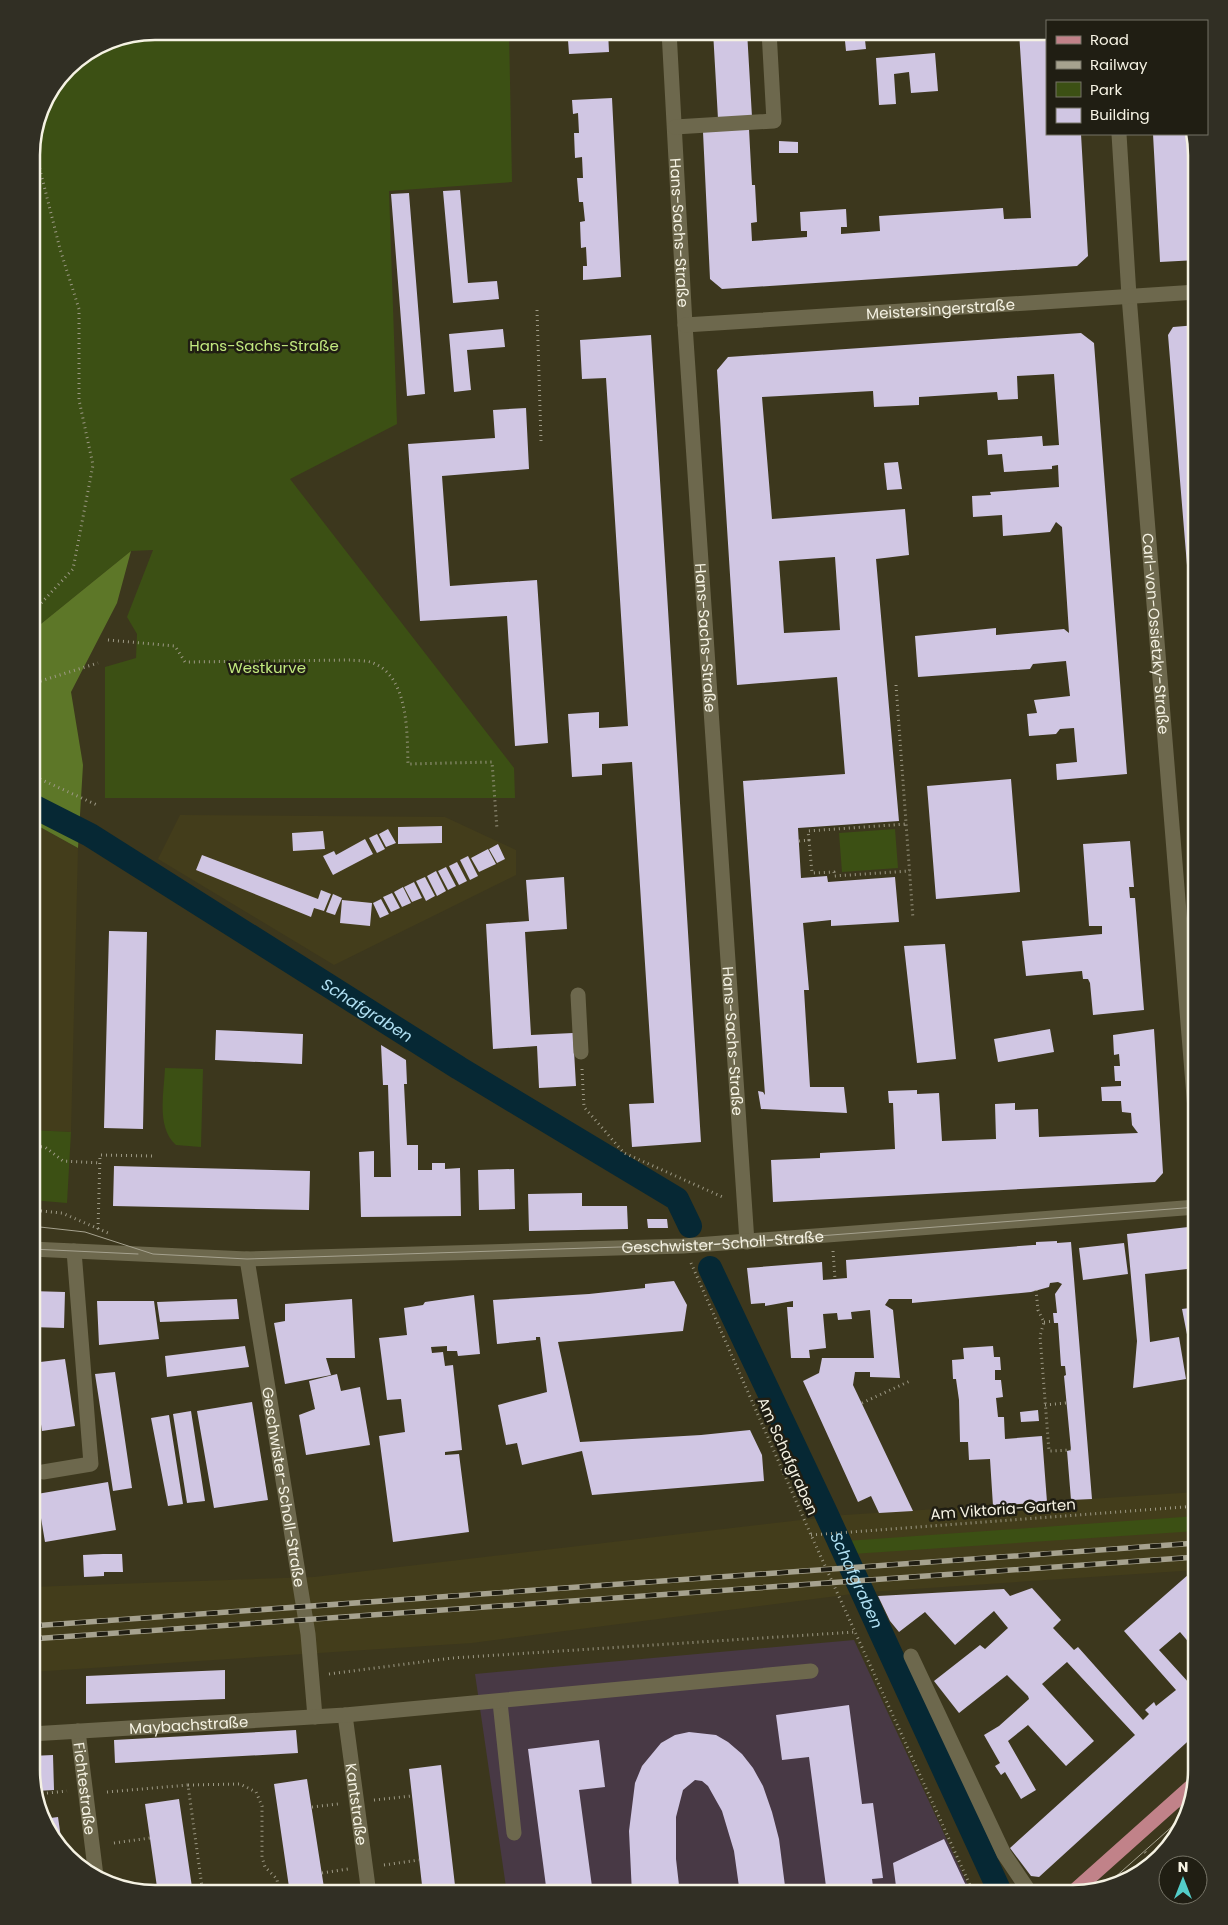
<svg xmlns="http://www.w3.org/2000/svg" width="1228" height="1925" viewBox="0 0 1228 1925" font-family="Poppins,sans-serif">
	<rect width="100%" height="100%" fill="#3c371d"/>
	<path fill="#483945" d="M 854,1640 L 972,1894 L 507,1894 L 475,1674 Z"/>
	<path fill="#433d1b" d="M 180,815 L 445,817 L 516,850 L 516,875 L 334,965 L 158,859 Z
		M 31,822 L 78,848 L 71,1132 L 31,1130 Z
		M 1197,1492 L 1197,1570 L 868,1592 L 472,1643 L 31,1672 L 31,1587 L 314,1577 L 844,1515 Z"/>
	<path fill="#3c5014" d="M 155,31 L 509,31 L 512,182 L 389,191 L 397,424 L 290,479 L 514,768 L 515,798 L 105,798 L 105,667 L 136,658 L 137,634 L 127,617 L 153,550 L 131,551 L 31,632 L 32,147 L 41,107 L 68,67 L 108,41 Z
		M 895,829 L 898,868 L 842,872 L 839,833 Z
		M 31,854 L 37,854 L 35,915 L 31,915 Z
		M 165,1068 L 203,1069 L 201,1147 L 176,1145 C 156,1127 164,1093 165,1068 Z
		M 31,1130 L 71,1132 L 67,1203 L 31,1200 Z
		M 1197,1516 L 1197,1531 L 852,1554 L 846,1541 Z
		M 31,1534 L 36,1586 L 31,1587 Z"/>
	<path fill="#5d7728" d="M 131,551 L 117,603 L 71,692 L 83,765 L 78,848 L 31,822 L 31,632 Z"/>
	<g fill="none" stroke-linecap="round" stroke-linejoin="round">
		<g stroke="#062834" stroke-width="24">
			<path id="s1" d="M 31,805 L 90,835 L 459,1068 L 677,1199 L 690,1226"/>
			<path id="s2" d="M 710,1268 L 826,1513 L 1001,1894"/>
		</g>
	</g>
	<path fill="#d0c6e3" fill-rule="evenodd" d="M 572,31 L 608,31 L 609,52 L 569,54 L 568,40 L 573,40 Z
		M 713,31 L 747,31 L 752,117 L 718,119 Z
		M 844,31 L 864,31 L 866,49 L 846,51 Z
		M 1019,32 L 1047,32 L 1047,134 L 1081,134 L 1088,256 L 1077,266 L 722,289 L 710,279 L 703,132 L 749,129 L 752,185 L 755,185 L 757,222 L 751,223 L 752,241 L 807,237 L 807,231 L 801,231 L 800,212 L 846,209 L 847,227 L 841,227 L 841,234 L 880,231 L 879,216 L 1003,208 L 1004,219 L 1031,218 Z
		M 935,53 L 938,91 L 911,93 L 909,72 L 894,74 L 896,104 L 879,105 L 876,58 Z
		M 612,98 L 621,277 L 583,280 L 583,266 L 587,266 L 586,247 L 581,248 L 580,222 L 585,221 L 583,202 L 579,202 L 577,178 L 583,178 L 582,157 L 575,158 L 574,133 L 579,133 L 578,113 L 573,114 L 572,100 Z
		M 1153,134 L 1192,134 L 1197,155 L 1197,260 L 1160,262 Z
		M 779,141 L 798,142 L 798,153 L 779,153 Z
		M 460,190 L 468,283 L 497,281 L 499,299 L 453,303 L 443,191 Z
		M 409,193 L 425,394 L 407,396 L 391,194 Z
		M 1197,325 L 1197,626 L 1192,626 L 1168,335 L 1173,327 Z
		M 503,329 L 505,347 L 467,350 L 471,390 L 454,392 L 449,334 Z
		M 1081,333 L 1094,343 L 1127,774 L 1057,780 L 1056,764 L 1077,762 L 1074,728 L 1060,729 L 1056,734 L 1029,736 L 1027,714 L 1037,713 L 1034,700 L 1070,696 L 1066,661 L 1033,664 L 1030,669 L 918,677 L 915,636 L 996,628 L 996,635 L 1064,629 L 1069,633 L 1062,527 L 1056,522 L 1050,532 L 1003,536 L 1002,515 L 973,517 L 972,496 L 991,495 L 990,492 L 1059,487 L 1058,465 L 1052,466 L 1052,469 L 1004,472 L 1002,454 L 988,455 L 987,440 L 1042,436 L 1043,446 L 1059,445 L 1054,374 L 1017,376 L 1018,399 L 998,400 L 997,392 L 919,397 L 919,405 L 874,407 L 873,391 L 762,397 L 772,519 L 905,509 L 909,555 L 876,559 L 899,821 L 798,828 L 801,878 L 827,876 L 828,882 L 895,877 L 899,922 L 831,926 L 831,920 L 803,923 L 809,990 L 804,990 L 810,1087 L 844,1087 L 847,1113 L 761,1109 L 758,1091 L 763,1092 L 765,1095 L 743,781 L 845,774 L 837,677 L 737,685 L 717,370 L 728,357 ZM 835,557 L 840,630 L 784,633 L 779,561 Z
		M 651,335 L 701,1142 L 632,1147 L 629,1104 L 654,1103 L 632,762 L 602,764 L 602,775 L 572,777 L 568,714 L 599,712 L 599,728 L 628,726 L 606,378 L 582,379 L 580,340 Z
		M 526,408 L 529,469 L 442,476 L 450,586 L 537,580 L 548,743 L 515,746 L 507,616 L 420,621 L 408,444 L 495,438 L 493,410 Z
		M 898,462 L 902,489 L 887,490 L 884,463 Z
		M 1197,633 L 1197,726 L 1195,726 L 1188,634 Z
		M 1011,779 L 1020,892 L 936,899 L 927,786 Z
		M 442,826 L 442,843 L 398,844 L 398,827 Z
		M 388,829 L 396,843 L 386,847 L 379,834 Z
		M 323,831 L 325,849 L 293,851 L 292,833 Z
		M 377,834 L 385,849 L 377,853 L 369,838 Z
		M 365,839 L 373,854 L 333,875 L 323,856 L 334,851 L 336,855 Z
		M 1130,841 L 1134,887 L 1129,887 L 1130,898 L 1135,898 L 1144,1010 L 1093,1015 L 1090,983 L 1088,979 L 1083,979 L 1082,971 L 1026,976 L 1022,941 L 1102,934 L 1102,926 L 1089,926 L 1083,844 Z
		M 498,844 L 505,859 L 497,863 L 489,849 Z
		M 488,849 L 496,864 L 479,872 L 471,858 Z
		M 202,855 L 318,899 L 321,890 L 331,894 L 324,911 L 314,908 L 311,917 L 196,870 Z
		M 468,856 L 478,876 L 470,880 L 460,860 Z
		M 457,862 L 467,881 L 459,885 L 449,866 Z
		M 446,867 L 456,886 L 448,890 L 438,871 Z
		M 436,871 L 446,891 L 437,896 L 427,876 Z
		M 425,877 L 435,896 L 426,901 L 416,881 Z
		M 564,877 L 567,929 L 525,932 L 531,1035 L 573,1033 L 576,1086 L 539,1088 L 537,1046 L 493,1049 L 486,924 L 529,921 L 526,880 Z
		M 414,882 L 422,898 L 412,902 L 404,887 Z
		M 403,887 L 411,903 L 402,907 L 394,892 Z
		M 392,893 L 400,908 L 391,912 L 383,897 Z
		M 333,894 L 342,898 L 335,915 L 326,912 Z
		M 381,899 L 389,914 L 380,918 L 373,903 Z
		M 342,900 L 372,903 L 370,926 L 340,923 Z
		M 109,931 L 147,932 L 143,1129 L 104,1128 Z
		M 945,944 L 956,1059 L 917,1063 L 904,946 Z
		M 1050,1029 L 1054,1052 L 998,1062 L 994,1039 Z
		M 1154,1029 L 1163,1173 L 1155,1182 L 773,1202 L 771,1160 L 820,1158 L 820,1153 L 895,1149 L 893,1103 L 889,1103 L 888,1091 L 917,1090 L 917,1094 L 939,1093 L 942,1141 L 996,1139 L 995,1104 L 1015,1103 L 1015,1110 L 1038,1109 L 1039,1137 L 1138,1133 L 1132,1125 L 1131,1113 L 1122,1112 L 1121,1101 L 1102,1101 L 1101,1087 L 1121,1086 L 1121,1081 L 1115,1081 L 1114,1066 L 1120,1066 L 1119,1054 L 1114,1055 L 1113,1035 Z
		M 216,1030 L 303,1034 L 302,1064 L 215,1060 Z
		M 381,1045 L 406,1060 L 407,1084 L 404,1084 L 407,1145 L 418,1145 L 418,1170 L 432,1170 L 432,1163 L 445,1163 L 445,1169 L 460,1168 L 461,1216 L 361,1217 L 359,1152 L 374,1151 L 374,1177 L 391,1177 L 388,1085 L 383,1085 Z
		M 114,1166 L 310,1171 L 309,1210 L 113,1206 Z
		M 514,1169 L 515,1209 L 479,1210 L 478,1170 Z
		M 582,1193 L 582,1206 L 627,1206 L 628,1229 L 529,1231 L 528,1194 Z
		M 647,1219 L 667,1219 L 668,1228 L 648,1228 Z
		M 1197,1226 L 1197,1272 L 1187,1273 L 1187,1269 L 1145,1274 L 1150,1342 L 1179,1337 L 1186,1379 L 1133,1388 L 1137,1341 L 1127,1234 Z
		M 1057,1241 L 1057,1243 L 1071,1242 L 1092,1499 L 1071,1500 L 1067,1451 L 1071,1450 L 1064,1376 L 1066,1375 L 1065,1366 L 1061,1366 L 1058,1323 L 1054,1323 L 1053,1313 L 1057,1313 L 1055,1294 L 1062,1284 L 1058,1282 L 1050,1283 L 1049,1287 L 1031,1292 L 912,1303 L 912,1299 L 889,1299 L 885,1305 L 893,1310 L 900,1378 L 870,1377 L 870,1372 L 855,1372 L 853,1385 L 913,1511 L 879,1513 L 871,1496 L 858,1502 L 803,1381 L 819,1373 L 822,1358 L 874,1358 L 870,1310 L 851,1312 L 852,1319 L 838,1320 L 837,1313 L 823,1314 L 826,1348 L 809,1350 L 810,1358 L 791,1358 L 787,1307 L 793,1307 L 793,1301 L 765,1306 L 765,1303 L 751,1304 L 747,1268 L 822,1262 L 823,1280 L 847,1278 L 846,1260 L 1033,1245 L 1036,1245 L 1036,1242 Z
		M 1124,1243 L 1128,1274 L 1083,1280 L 1079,1248 Z
		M 674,1281 L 687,1305 L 683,1331 L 558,1342 L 580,1442 L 701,1435 L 750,1430 L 762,1455 L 764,1481 L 592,1495 L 582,1451 L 522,1465 L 517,1443 L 506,1445 L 498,1405 L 547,1392 L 540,1337 L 536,1337 L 536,1340 L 497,1344 L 493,1300 L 589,1294 L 645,1288 L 645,1284 Z
		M 31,1291 L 65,1292 L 64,1328 L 31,1327 Z
		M 474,1295 L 480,1354 L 458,1356 L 457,1351 L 447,1351 L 447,1346 L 431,1347 L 432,1353 L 443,1352 L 445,1366 L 453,1365 L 462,1450 L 445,1452 L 445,1455 L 459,1454 L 469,1532 L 393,1542 L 379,1436 L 405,1432 L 401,1399 L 387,1400 L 379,1338 L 407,1335 L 404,1308 L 423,1305 L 425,1302 Z
		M 237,1299 L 239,1319 L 160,1322 L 157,1302 Z
		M 352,1299 L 355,1358 L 326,1358 L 331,1375 L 285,1384 L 274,1323 L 285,1321 L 285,1304 Z
		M 97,1301 L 154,1301 L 159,1339 L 99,1345 Z
		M 1197,1307 L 1197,1359 L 1192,1360 L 1182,1309 Z
		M 245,1346 L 249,1367 L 167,1377 L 165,1356 Z
		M 993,1346 L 994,1357 L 1000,1357 L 1001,1370 L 995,1370 L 995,1380 L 1001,1380 L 1003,1397 L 996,1398 L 998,1417 L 1004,1417 L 1005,1439 L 1042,1436 L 1047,1502 L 993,1506 L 990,1459 L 969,1460 L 968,1442 L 960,1442 L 959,1400 L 956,1379 L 953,1379 L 952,1360 L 964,1359 L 963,1348 Z
		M 65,1359 L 75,1426 L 42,1431 L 32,1363 Z
		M 115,1372 L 132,1488 L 113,1491 L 95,1374 Z
		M 337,1374 L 341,1391 L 360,1387 L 370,1445 L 306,1455 L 299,1415 L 315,1409 L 309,1381 Z
		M 252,1402 L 268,1500 L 214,1508 L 197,1411 Z
		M 1038,1410 L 1039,1421 L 1021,1422 L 1020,1412 Z
		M 191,1411 L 205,1501 L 187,1503 L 173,1414 Z
		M 169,1415 L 183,1504 L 168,1506 L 151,1418 Z
		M 108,1482 L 116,1530 L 45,1542 L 37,1494 Z
		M 103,1554 L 122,1554 L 123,1572 L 104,1572 L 104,1576 L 84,1577 L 83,1555 Z
		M 1189,1574 L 1197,1583 L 1197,1652 L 1180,1632 L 1159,1650 L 1190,1684 L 1197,1678 L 1197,1733 L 1039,1877 L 1031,1876 L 1010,1848 L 1135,1735 L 1067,1662 L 1042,1684 L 1094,1741 L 1066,1766 L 1028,1725 L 1008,1741 L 1036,1790 L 1021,1799 L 1005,1772 L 1001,1775 L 995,1766 L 1000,1763 L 984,1735 L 999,1726 L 1029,1699 L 1028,1696 L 1007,1675 L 959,1713 L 934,1681 L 980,1645 L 985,1649 L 1008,1628 L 994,1611 L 955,1645 L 925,1612 L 899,1632 L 890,1621 L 878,1596 L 1004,1589 L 1010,1596 L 1032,1588 L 1061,1620 L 1053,1628 L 1074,1650 L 1078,1647 L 1143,1720 L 1149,1714 L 1145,1710 L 1154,1702 L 1156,1706 L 1176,1690 L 1124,1631 Z
		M 225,1670 L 225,1699 L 86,1704 L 86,1676 Z
		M 849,1705 L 862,1804 L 873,1803 L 883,1878 L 872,1879 L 874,1894 L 827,1894 L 809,1757 L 782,1760 L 776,1715 Z
		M 296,1730 L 298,1753 L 115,1763 L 114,1740 Z
		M 689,1732 L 716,1735 L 728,1742 L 742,1754 L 753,1768 L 763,1786 L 772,1812 L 779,1839 L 786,1894 L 740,1894 L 734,1851 L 722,1811 L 708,1786 L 702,1781 L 695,1780 L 683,1790 L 676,1817 L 676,1859 L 680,1894 L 632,1894 L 629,1831 L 635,1783 L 642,1766 L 661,1743 L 675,1735 Z
		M 599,1740 L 605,1787 L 579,1790 L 593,1894 L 547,1894 L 528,1749 Z
		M 53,1755 L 54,1790 L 36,1791 L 31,1770 L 31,1756 Z
		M 441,1765 L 456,1894 L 423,1894 L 409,1769 Z
		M 307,1779 L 325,1894 L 290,1894 L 274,1784 Z
		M 179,1799 L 193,1894 L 158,1894 L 145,1804 Z
		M 58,1817 L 62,1845 L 44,1825 L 43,1819 Z
		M 944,1839 L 970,1894 L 897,1894 L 893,1863 Z"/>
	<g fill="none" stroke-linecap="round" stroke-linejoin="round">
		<path stroke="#9d9985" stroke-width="3" stroke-dasharray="1 4" stroke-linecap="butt" d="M 537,310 L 541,441
			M 31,614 L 73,569 L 93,465 L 79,400 L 79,309 L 60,249 L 33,142
			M 108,640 L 175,646 L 185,662 L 350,660 C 357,661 367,660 373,663 C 409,677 407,734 408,764 L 492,762 L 497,829
			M 31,684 L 98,663
			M 896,685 L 913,919
			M 31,775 L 97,805
			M 809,840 L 812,873 L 834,872 L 834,876 L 910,871
			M 799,841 L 809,840 L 808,831 L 906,824
			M 582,1069 L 584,1107 L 624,1153 L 725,1198
			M 31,1146 L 45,1147 L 63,1161 L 100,1163
			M 31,1210 L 62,1213 L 108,1233
			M 98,1229 L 100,1155 L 153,1156
			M 833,1251 L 835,1279
			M 691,1263 L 811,1535 L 974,1894
			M 1036,1290 L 1038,1310 L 1044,1322 L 1040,1336 L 1049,1451 L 1071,1450
			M 1044,1322 L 1054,1321
			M 862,1403 L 910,1381
			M 1045,1405 L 1066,1403
			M 811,1535 L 1197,1506
			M 329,1674 L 452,1658 L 855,1632
			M 188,1785 L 240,1784 L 256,1792 L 262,1806 L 262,1857 L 265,1867 L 277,1879 L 279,1894
			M 107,1792 L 188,1785 L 203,1894
			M 37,1794 L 67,1791
			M 374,1800 L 412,1796
			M 312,1807 L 338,1804
			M 114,1843 L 150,1838
			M 1145,1852 L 1151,1859
			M 384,1865 L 419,1860
			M 322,1873 L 348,1869"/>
		<g stroke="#6d684d" stroke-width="15">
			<path id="s3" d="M 669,31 L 685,325 L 747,1242"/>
			<path d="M 675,127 L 774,121 L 769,31"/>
			<path id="s4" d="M 1119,134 L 1129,296 L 1197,1134"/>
			<path id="s5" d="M 685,325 L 1197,292"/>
			<path d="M 578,995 L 581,1052"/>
			<path d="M 31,1249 L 247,1259 L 683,1246 L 1197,1207"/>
			<path id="s6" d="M 247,1259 L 308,1634 L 315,1717"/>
			<path d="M 43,1472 L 91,1464 L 74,1251"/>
			<path d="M 911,1656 L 1004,1854 L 1031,1894"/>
			<path d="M 500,1702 L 514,1833"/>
			<path id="s7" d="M 345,1715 L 369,1894"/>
			<path id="s8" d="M 78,1731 L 96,1876"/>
			<path id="s9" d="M 31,1734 L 345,1715 L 811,1671"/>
			<path d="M 1180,1797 L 1187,1805"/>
		</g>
		<path stroke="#c18289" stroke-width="15" d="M 1071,1894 L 1193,1785"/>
		<g stroke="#a6a28f" stroke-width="1">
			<path id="s10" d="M 31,1226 L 85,1232 L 153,1254 L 247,1259 L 714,1244 L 1197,1207"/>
			<path d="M 31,1249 L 138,1254"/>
			<path d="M 1104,1887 L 1184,1816"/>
		</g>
		<defs>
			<path id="rail" d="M 31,1626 L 1197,1543
				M 31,1639 L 1197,1557"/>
		</defs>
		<use href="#rail" stroke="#a6a28f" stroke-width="5.5"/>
		<use href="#rail" stroke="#201e13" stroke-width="4" stroke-dasharray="11" stroke-linecap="butt"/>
	</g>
	<g text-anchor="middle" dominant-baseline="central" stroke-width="5" stroke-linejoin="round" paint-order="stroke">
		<g font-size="15" fill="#f5f2e3" stroke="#201e13">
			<text stroke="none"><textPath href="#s3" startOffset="202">Hans-Sachs-Straße</textPath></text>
			<text stroke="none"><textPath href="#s5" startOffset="256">Meistersingerstraße</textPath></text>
			<text stroke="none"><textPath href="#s4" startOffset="501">Carl-von-Ossietzky-Straße</textPath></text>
			<text stroke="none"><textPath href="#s3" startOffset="608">Hans-Sachs-Straße</textPath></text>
			<text stroke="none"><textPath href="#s3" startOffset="1012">Hans-Sachs-Straße</textPath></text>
			<text stroke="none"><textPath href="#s10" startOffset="696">Geschwister-Scholl-Straße</textPath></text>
			<text transform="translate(788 1456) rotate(66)">Am Schafgraben</text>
			<text stroke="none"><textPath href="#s6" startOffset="231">Geschwister-Scholl-Straße</textPath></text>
			<text transform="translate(1003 1509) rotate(-4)">Am Viktoria-Garten</text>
			<text stroke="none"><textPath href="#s9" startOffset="158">Maybachstraße</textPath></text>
			<text stroke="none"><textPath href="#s8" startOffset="58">Fichtestraße</textPath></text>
			<text stroke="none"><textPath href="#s7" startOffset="90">Kantstraße</textPath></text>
		</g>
		<g font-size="15" fill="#c2e97f" stroke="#201e13">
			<text x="264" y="345">Hans-Sachs-Straße</text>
			<text x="267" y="667">Westkurve</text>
		</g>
		<g font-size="16" font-style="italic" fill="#b0e0f3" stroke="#201e13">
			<text stroke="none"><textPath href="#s1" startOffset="394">Schafgraben</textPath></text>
			<text stroke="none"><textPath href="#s2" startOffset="345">Schafgraben</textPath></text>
		</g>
	</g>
	<path d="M0 0H1228V1925H0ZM155 40H1073A115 115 0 0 1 1188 155V1770A115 115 0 0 1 1073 1885H155A115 115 0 0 1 40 1770V155A115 115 0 0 1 155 40Z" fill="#312f24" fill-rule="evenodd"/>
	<path fill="none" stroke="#f5f2e3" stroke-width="2.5" d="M155 40H1073A115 115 0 0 1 1188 155V1770A115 115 0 0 1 1073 1885H155A115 115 0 0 1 40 1770V155A115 115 0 0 1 155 40Z"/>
	<rect x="1046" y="20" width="162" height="115" fill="#201e13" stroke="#757366"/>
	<rect x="1056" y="36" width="25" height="8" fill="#c18289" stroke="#757366"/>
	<text x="1090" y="45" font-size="15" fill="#f5f2e3">Road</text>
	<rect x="1056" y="61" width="25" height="8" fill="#a6a28f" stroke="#757366"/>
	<text x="1090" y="70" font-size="15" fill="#f5f2e3">Railway</text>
	<rect x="1056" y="82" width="25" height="15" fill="#3c5014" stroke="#757366"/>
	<text x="1090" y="95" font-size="15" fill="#f5f2e3">Park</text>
	<rect x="1056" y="108" width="25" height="15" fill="#d0c6e3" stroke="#757366"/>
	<text x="1090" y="120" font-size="15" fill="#f5f2e3">Building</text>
	<g transform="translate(1183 1880)"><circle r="24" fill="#201e13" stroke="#757366"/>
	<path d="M0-4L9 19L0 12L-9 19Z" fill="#53cdc9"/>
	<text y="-8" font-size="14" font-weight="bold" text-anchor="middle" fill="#f5f2e3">N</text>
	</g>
</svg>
